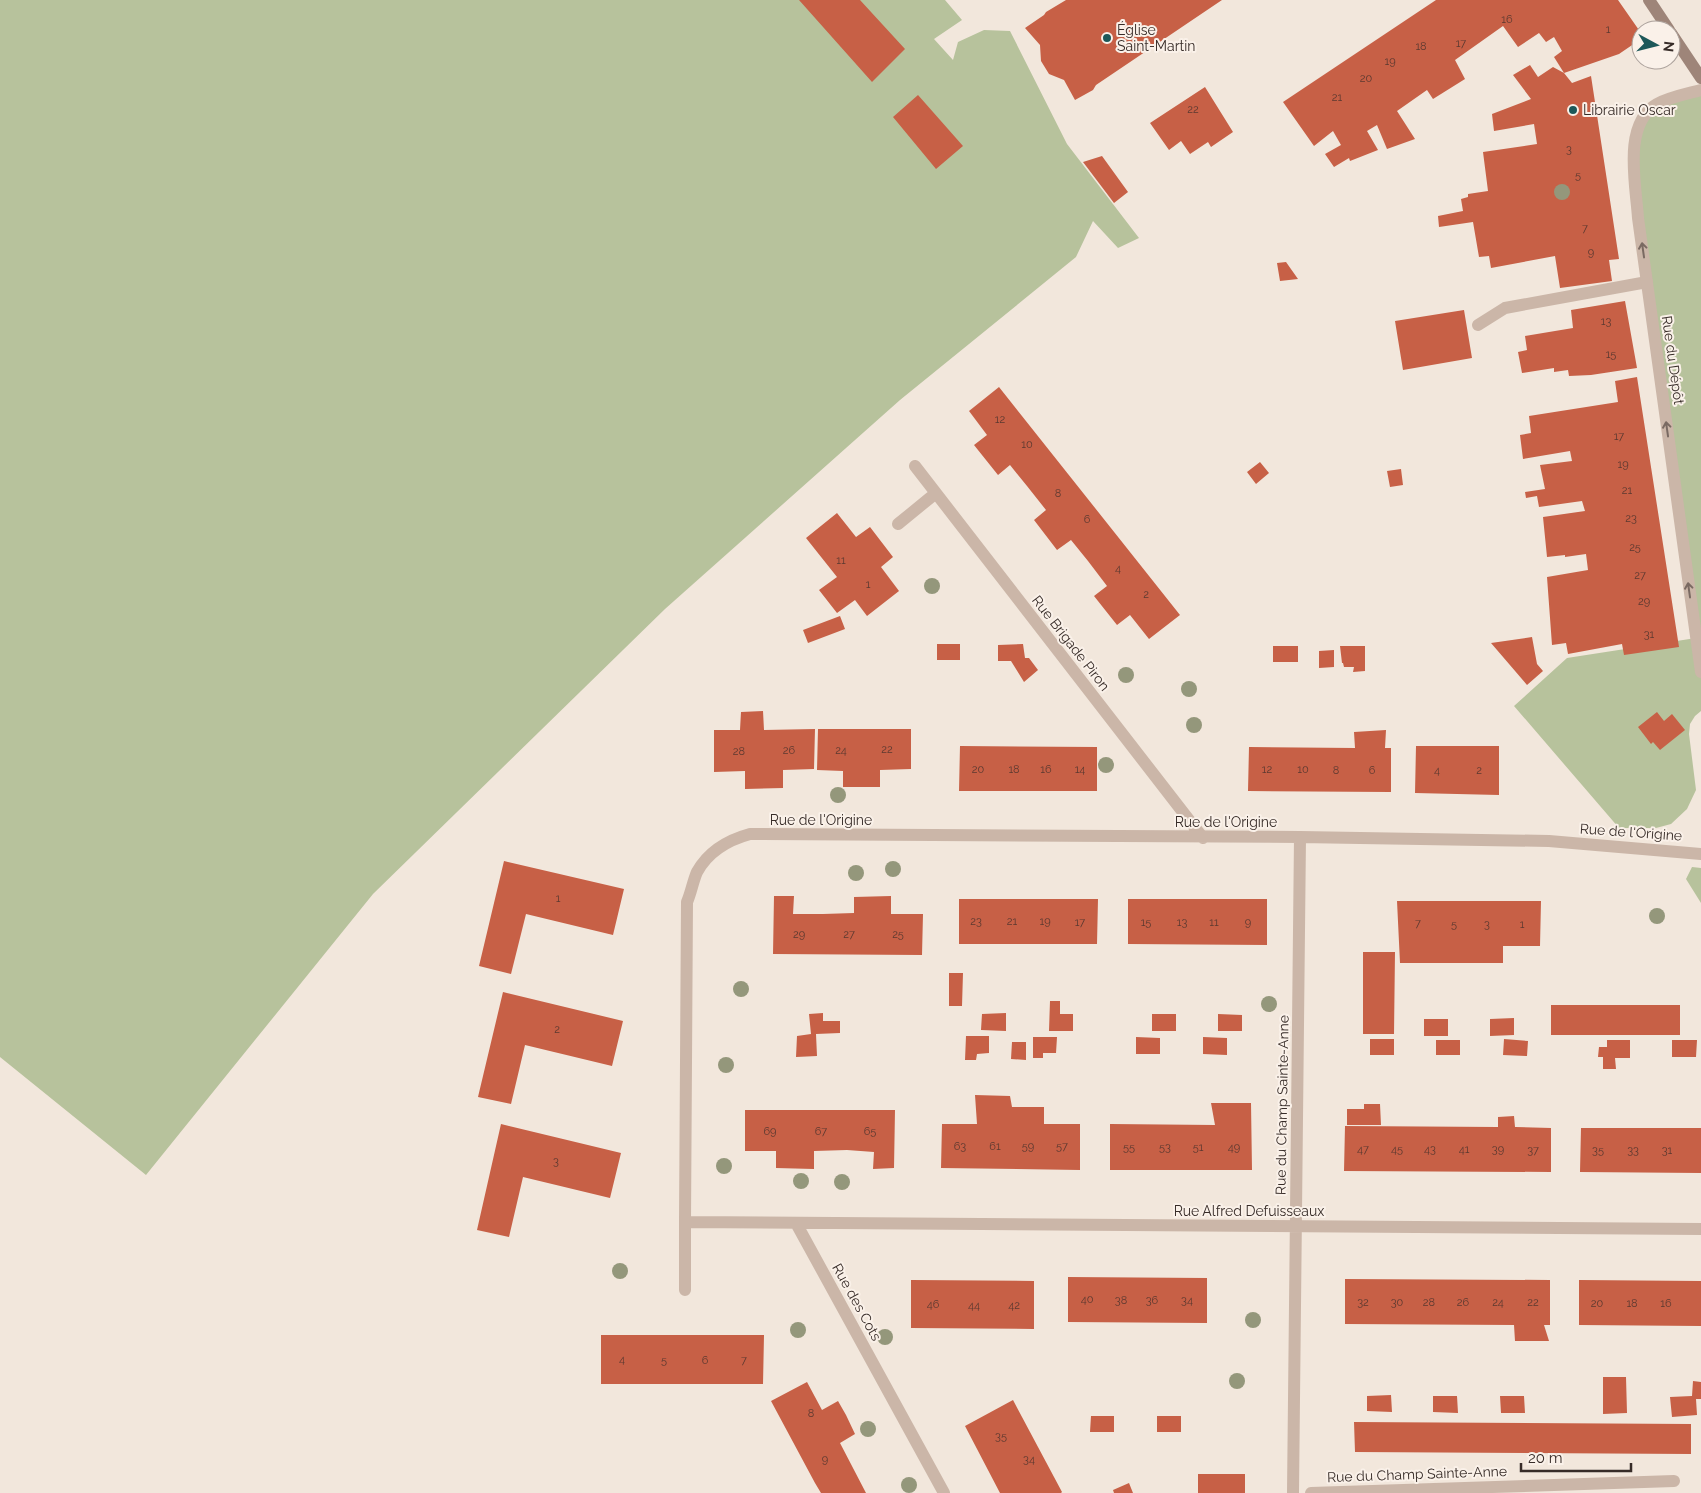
<svg xmlns="http://www.w3.org/2000/svg" width="1701" height="1493" viewBox="0 0 1701 1493" font-family="Raleway,sans-serif">
	<rect width="100%" height="100%" fill="#f2e7dc"/>
	<path fill="#b7c29c" d="M 0,0 L 945,0 L 962,20 L 934,39 L 953,60 L 958,42 L 984,30 L 1010,31 L 1067,144 L 1139,238 L 1118,248 L 1093,221 L 1076,257 L 900,400 L 665,609 L 373,894 L 146,1175 L 0,1057 Z
		M 1701,90 L 1701,711 L 1695,716 L 1690,724 L 1689,734 L 1696,790 L 1687,809 L 1671,824 L 1656,828 L 1619,828 L 1514,706 L 1567,658 L 1696,638 L 1635,163 L 1646,112 Z
		M 1692,867 L 1701,868 L 1701,903 L 1686,879 Z"/>
	<path fill="#c76046" d="M 799,0 L 860,0 L 905,49 L 872,82 Z
		M 1066,0 L 1222,0 L 1096,85 L 1093,90 L 1075,100 L 1064,80 L 1049,74 L 1041,61 L 1040,45 L 1025,28 L 1044,15 L 1046,12 Z
		M 1436,0 L 1618,0 L 1641,33 L 1641,39 L 1619,54 L 1564,73 L 1554,57 L 1562,51 L 1554,37 L 1546,42 L 1539,33 L 1518,47 L 1503,26 L 1455,60 L 1465,79 L 1433,99 L 1427,90 L 1397,111 L 1415,139 L 1387,149 L 1377,125 L 1367,131 L 1378,150 L 1350,161 L 1349,158 L 1334,167 L 1325,154 L 1341,145 L 1333,131 L 1314,146 L 1283,102 Z
		M 1530,65 L 1538,77 L 1553,67 L 1564,73 L 1572,83 L 1591,76 L 1619,259 L 1609,260 L 1612,281 L 1560,288 L 1555,256 L 1491,268 L 1489,256 L 1479,257 L 1473,222 L 1439,227 L 1438,216 L 1463,211 L 1461,199 L 1468,197 L 1468,194 L 1488,191 L 1483,152 L 1537,144 L 1534,124 L 1494,131 L 1492,114 L 1531,99 L 1513,75 Z
		M 1205,87 L 1233,132 L 1211,147 L 1208,142 L 1190,154 L 1181,141 L 1169,150 L 1150,123 Z
		M 918,95 L 963,146 L 936,169 L 893,117 Z
		M 1102,156 L 1128,192 L 1114,203 L 1083,162 Z
		M 1286,262 L 1298,279 L 1280,281 L 1277,263 Z
		M 1625,301 L 1637,368 L 1591,375 L 1569,376 L 1568,370 L 1554,372 L 1554,368 L 1522,373 L 1518,352 L 1527,350 L 1525,336 L 1573,328 L 1571,310 Z
		M 1464,310 L 1472,358 L 1403,370 L 1395,321 Z
		M 1637,377 L 1679,647 L 1624,655 L 1622,644 L 1568,654 L 1566,643 L 1552,645 L 1547,577 L 1588,570 L 1586,554 L 1565,557 L 1565,555 L 1547,557 L 1543,517 L 1585,511 L 1582,501 L 1539,507 L 1537,496 L 1526,498 L 1525,492 L 1545,489 L 1540,465 L 1572,461 L 1570,451 L 1523,459 L 1520,435 L 1531,433 L 1529,416 L 1618,402 L 1615,381 Z
		M 999,387 L 1180,615 L 1149,639 L 1130,615 L 1117,625 L 1094,596 L 1107,586 L 1088,561 L 1071,540 L 1057,550 L 1034,520 L 1046,510 L 1027,486 L 1010,465 L 998,475 L 974,445 L 987,435 L 969,411 Z
		M 1260,462 L 1269,473 L 1256,484 L 1247,472 Z
		M 1401,469 L 1403,485 L 1390,487 L 1387,471 Z
		M 837,513 L 856,537 L 870,527 L 893,557 L 881,567 L 899,591 L 867,616 L 855,600 L 837,613 L 819,590 L 837,577 L 806,538 Z
		M 840,616 L 845,629 L 808,643 L 803,630 Z
		M 1532,637 L 1537,664 L 1543,671 L 1527,685 L 1491,643 Z
		M 937,644 L 960,644 L 960,660 L 937,660 Z
		M 1023,644 L 1025,658 L 1029,658 L 1038,670 L 1024,682 L 1011,661 L 998,661 L 998,645 Z
		M 1273,646 L 1298,646 L 1298,662 L 1273,662 Z
		M 1340,646 L 1365,646 L 1365,671 L 1353,672 L 1354,667 L 1344,667 L 1343,663 L 1342,663 Z
		M 1334,650 L 1334,667 L 1319,668 L 1319,651 Z
		M 763,711 L 764,730 L 815,729 L 814,769 L 783,770 L 783,788 L 745,789 L 745,771 L 714,772 L 714,730 L 740,730 L 741,712 Z
		M 1657,712 L 1664,721 L 1672,714 L 1685,730 L 1660,750 L 1653,742 L 1651,744 L 1638,727 Z
		M 818,729 L 911,729 L 911,769 L 880,770 L 880,787 L 843,787 L 843,771 L 817,770 Z
		M 1386,730 L 1385,748 L 1391,748 L 1391,792 L 1248,791 L 1249,747 L 1355,748 L 1354,732 Z
		M 960,746 L 1097,747 L 1097,791 L 959,791 Z
		M 1416,746 L 1499,746 L 1499,795 L 1415,793 Z
		M 504,861 L 624,889 L 613,935 L 526,914 L 511,974 L 479,966 Z
		M 774,896 L 794,896 L 793,914 L 823,914 L 854,913 L 854,897 L 891,896 L 891,914 L 923,914 L 922,955 L 773,954 Z
		M 959,899 L 1098,899 L 1097,944 L 959,944 Z
		M 1128,899 L 1267,899 L 1267,945 L 1128,944 Z
		M 1397,901 L 1541,901 L 1540,946 L 1503,946 L 1503,963 L 1400,963 Z
		M 1363,952 L 1395,952 L 1394,1034 L 1363,1034 Z
		M 949,973 L 963,973 L 962,1006 L 949,1006 Z
		M 503,992 L 623,1021 L 612,1066 L 525,1045 L 511,1104 L 478,1097 Z
		M 1050,1001 L 1060,1001 L 1060,1014 L 1073,1014 L 1073,1031 L 1049,1031 Z
		M 1551,1005 L 1680,1005 L 1680,1035 L 1551,1035 Z
		M 823,1013 L 823,1021 L 840,1021 L 840,1033 L 816,1034 L 817,1056 L 796,1057 L 797,1036 L 811,1034 L 809,1014 Z
		M 1006,1013 L 1006,1031 L 981,1030 L 982,1014 Z
		M 1152,1014 L 1176,1014 L 1176,1031 L 1152,1031 Z
		M 1218,1014 L 1242,1015 L 1242,1031 L 1218,1031 Z
		M 1514,1018 L 1514,1035 L 1490,1036 L 1490,1019 Z
		M 1424,1019 L 1448,1019 L 1448,1036 L 1424,1036 Z
		M 966,1036 L 989,1036 L 989,1053 L 977,1054 L 976,1060 L 965,1060 Z
		M 1033,1037 L 1057,1037 L 1056,1053 L 1043,1053 L 1043,1058 L 1033,1058 Z
		M 1136,1037 L 1160,1038 L 1160,1054 L 1136,1054 Z
		M 1203,1037 L 1227,1038 L 1227,1055 L 1203,1054 Z
		M 1370,1039 L 1394,1039 L 1394,1055 L 1370,1055 Z
		M 1504,1039 L 1528,1041 L 1527,1056 L 1503,1055 Z
		M 1436,1040 L 1460,1040 L 1460,1055 L 1436,1055 Z
		M 1607,1040 L 1630,1040 L 1630,1058 L 1615,1058 L 1616,1069 L 1603,1069 L 1603,1057 L 1598,1057 L 1599,1047 L 1607,1047 Z
		M 1672,1040 L 1697,1040 L 1696,1057 L 1672,1057 Z
		M 1012,1042 L 1026,1042 L 1026,1060 L 1011,1059 Z
		M 975,1095 L 1010,1096 L 1012,1107 L 1044,1107 L 1044,1124 L 1080,1124 L 1080,1170 L 941,1168 L 942,1124 L 977,1124 Z
		M 1211,1103 L 1251,1103 L 1252,1170 L 1110,1170 L 1110,1124 L 1215,1125 Z
		M 1364,1104 L 1380,1104 L 1381,1125 L 1347,1125 L 1347,1109 L 1364,1109 Z
		M 745,1110 L 895,1110 L 894,1168 L 873,1169 L 874,1152 L 847,1150 L 814,1151 L 814,1169 L 776,1168 L 776,1151 L 745,1151 Z
		M 1514,1116 L 1515,1127 L 1551,1128 L 1551,1172 L 1344,1171 L 1345,1126 L 1498,1127 L 1498,1117 Z
		M 501,1124 L 621,1153 L 610,1198 L 523,1177 L 509,1237 L 477,1230 Z
		M 1581,1128 L 1701,1128 L 1701,1173 L 1580,1172 Z
		M 1068,1277 L 1207,1278 L 1207,1323 L 1068,1322 Z
		M 1345,1279 L 1550,1280 L 1550,1325 L 1544,1325 L 1549,1341 L 1515,1341 L 1514,1325 L 1345,1324 Z
		M 911,1280 L 1034,1281 L 1034,1329 L 911,1328 Z
		M 1579,1280 L 1701,1281 L 1701,1326 L 1579,1325 Z
		M 601,1335 L 764,1335 L 763,1384 L 601,1384 Z
		M 1603,1377 L 1626,1377 L 1627,1413 L 1603,1414 Z
		M 1693,1381 L 1701,1382 L 1701,1399 L 1696,1399 L 1697,1415 L 1672,1417 L 1670,1397 L 1692,1396 Z
		M 807,1382 L 822,1410 L 838,1401 L 846,1415 L 855,1434 L 840,1443 L 866,1493 L 821,1493 L 815,1483 L 771,1401 Z
		M 1391,1395 L 1392,1412 L 1367,1411 L 1367,1396 Z
		M 1433,1396 L 1457,1396 L 1458,1413 L 1433,1412 Z
		M 1500,1396 L 1524,1396 L 1525,1413 L 1501,1413 Z
		M 1013,1400 L 1062,1492 L 1061,1493 L 1000,1493 L 965,1426 Z
		M 1091,1416 L 1114,1416 L 1114,1432 L 1090,1432 Z
		M 1157,1416 L 1181,1416 L 1181,1432 L 1157,1432 Z
		M 1354,1422 L 1691,1424 L 1691,1454 L 1355,1452 Z
		M 1198,1474 L 1245,1474 L 1245,1493 L 1198,1493 Z
		M 1129,1483 L 1133,1493 L 1114,1493 L 1113,1490 Z"/>
	<g fill="none" stroke-linecap="round" stroke-linejoin="round">
		<path stroke="#cbb6a8" stroke-width="12" d="M 1478,325 L 1505,308 L 1647,282"/>
		<path stroke="#cbb6a8" stroke-width="12" d="M 1701,90 C 1686,94 1670,97 1657,104 C 1622,124 1636,185 1638,218 L 1701,672
			M 915,466 L 1203,838
			M 898,524 L 936,493
			M 1701,854 L 1549,841 L 1300,837 L 750,834 C 728,840 708,852 697,872 C 693,881 691,893 687,902 L 685,1222 L 1701,1229
			M 685,1222 L 685,1290
			M 796,1223 L 944,1493
			M 1293,1493 L 1300,837
			M 1311,1493 L 1674,1481"/>
		<path stroke="#9e8579" stroke-width="12" d="M 1649,0 L 1669,30
			M 1671,33 L 1701,78"/>
	</g>
	<g fill="#94977b">
		<circle cx="1562" cy="192" r="8"/>
		<circle cx="932" cy="586" r="8"/>
		<circle cx="1126" cy="675" r="8"/>
		<circle cx="1189" cy="689" r="8"/>
		<circle cx="1194" cy="725" r="8"/>
		<circle cx="1106" cy="765" r="8"/>
		<circle cx="838" cy="795" r="8"/>
		<circle cx="893" cy="869" r="8"/>
		<circle cx="856" cy="873" r="8"/>
		<circle cx="1657" cy="916" r="8"/>
		<circle cx="741" cy="989" r="8"/>
		<circle cx="1269" cy="1004" r="8"/>
		<circle cx="726" cy="1065" r="8"/>
		<circle cx="724" cy="1166" r="8"/>
		<circle cx="801" cy="1181" r="8"/>
		<circle cx="842" cy="1182" r="8"/>
		<circle cx="620" cy="1271" r="8"/>
		<circle cx="1253" cy="1320" r="8"/>
		<circle cx="798" cy="1330" r="8"/>
		<circle cx="885" cy="1337" r="8"/>
		<circle cx="1237" cy="1381" r="8"/>
		<circle cx="868" cy="1429" r="8"/>
		<circle cx="909" cy="1485" r="8"/>
	</g>
	<defs><path id="oneway-shaft" d="M-6 0H5M1.5-3L5.5 0L1.5 3" fill="none" stroke-width="1.6" stroke-linecap="round" stroke-linejoin="round" transform="scale(1.25)"/></defs>
	<g stroke="#7a6a62">
		<use href="#oneway-shaft" transform="translate(1643 250) rotate(-98)"/>
		<use href="#oneway-shaft" transform="translate(1667 429) rotate(-98)"/>
		<use href="#oneway-shaft" transform="translate(1689 590) rotate(-98)"/>
	</g>
	<g fill="#1d5859" stroke="#faf1e9" stroke-width="2">
		<circle cx="1107" cy="38" r="5"/>
		<circle cx="1573" cy="110" r="5"/>
	</g>
	<g text-anchor="middle" dominant-baseline="central" stroke-width="4" stroke-linejoin="round" paint-order="stroke">
		<g font-size="11" fill="#5b3930">
			<text x="1507" y="19">16</text>
			<text x="1608" y="29">1</text>
			<text x="1461" y="43">17</text>
			<text x="1421" y="46">18</text>
			<text x="1390" y="61">19</text>
			<text x="1366" y="78">20</text>
			<text x="1337" y="97">21</text>
			<text x="1193" y="109">22</text>
			<text x="1569" y="149">3</text>
			<text x="1578" y="175">5</text>
			<text x="1585" y="228">7</text>
			<text x="1591" y="252">9</text>
			<text x="1606" y="321">13</text>
			<text x="1611" y="354">15</text>
			<text x="1000" y="419">12</text>
			<text x="1619" y="436">17</text>
			<text x="1027" y="444">10</text>
			<text x="1623" y="464">19</text>
			<text x="1627" y="490">21</text>
			<text x="1058" y="493">8</text>
			<text x="1631" y="518">23</text>
			<text x="1087" y="519">6</text>
			<text x="1635" y="547">25</text>
			<text x="841" y="560">11</text>
			<text x="1118" y="568">4</text>
			<text x="1640" y="575">27</text>
			<text x="868" y="584">1</text>
			<text x="1146" y="594">2</text>
			<text x="1644" y="601">29</text>
			<text x="1649" y="634">31</text>
			<text x="887" y="749">22</text>
			<text x="789" y="750">26</text>
			<text x="841" y="750">24</text>
			<text x="739" y="751">28</text>
			<text x="978" y="769">20</text>
			<text x="1014" y="769">18</text>
			<text x="1046" y="769">16</text>
			<text x="1080" y="769">14</text>
			<text x="1267" y="769">12</text>
			<text x="1303" y="769">10</text>
			<text x="1336" y="770">8</text>
			<text x="1372" y="770">6</text>
			<text x="1437" y="770">4</text>
			<text x="1479" y="770">2</text>
			<text x="558" y="898">1</text>
			<text x="976" y="921">23</text>
			<text x="1012" y="921">21</text>
			<text x="1045" y="921">19</text>
			<text x="1080" y="922">17</text>
			<text x="1146" y="922">15</text>
			<text x="1182" y="922">13</text>
			<text x="1214" y="922">11</text>
			<text x="1248" y="922">9</text>
			<text x="1418" y="923">7</text>
			<text x="1454" y="924">5</text>
			<text x="1487" y="924">3</text>
			<text x="1522" y="924">1</text>
			<text x="799" y="934">29</text>
			<text x="849" y="934">27</text>
			<text x="898" y="934">25</text>
			<text x="557" y="1029">2</text>
			<text x="770" y="1131">69</text>
			<text x="821" y="1131">67</text>
			<text x="870" y="1131">65</text>
			<text x="960" y="1146">63</text>
			<text x="995" y="1146">61</text>
			<text x="1028" y="1146">59</text>
			<text x="1062" y="1146">57</text>
			<text x="1129" y="1147">55</text>
			<text x="1165" y="1147">53</text>
			<text x="1198" y="1147">51</text>
			<text x="1234" y="1147">49</text>
			<text x="1363" y="1149">47</text>
			<text x="1397" y="1149">45</text>
			<text x="1430" y="1149">43</text>
			<text x="1464" y="1149">41</text>
			<text x="1498" y="1149">39</text>
			<text x="1533" y="1150">37</text>
			<text x="1598" y="1150">35</text>
			<text x="1633" y="1150">33</text>
			<text x="1667" y="1150">31</text>
			<text x="556" y="1161">3</text>
			<text x="1087" y="1299">40</text>
			<text x="1121" y="1300">38</text>
			<text x="1152" y="1300">36</text>
			<text x="1187" y="1300">34</text>
			<text x="1363" y="1302">32</text>
			<text x="1397" y="1302">30</text>
			<text x="1429" y="1302">28</text>
			<text x="1463" y="1302">26</text>
			<text x="1498" y="1302">24</text>
			<text x="1533" y="1302">22</text>
			<text x="1597" y="1303">20</text>
			<text x="1632" y="1303">18</text>
			<text x="1666" y="1303">16</text>
			<text x="933" y="1304">46</text>
			<text x="974" y="1305">44</text>
			<text x="1014" y="1305">42</text>
			<text x="622" y="1359">4</text>
			<text x="664" y="1360">5</text>
			<text x="705" y="1360">6</text>
			<text x="744" y="1360">7</text>
			<text x="811" y="1413">8</text>
			<text x="1001" y="1436">35</text>
			<text x="825" y="1459">9</text>
			<text x="1029" y="1459">34</text>
		</g>
		<g font-size="14" fill="#372c28" stroke="#faf1e9" text-anchor="start">
			<text x="1117" y="30">Église<tspan x="1117" dy="16">Saint-Martin</tspan></text>
			<text x="1583" y="110">Librairie Oscar</text>
		</g>
		<g font-size="14" fill="#372c28" stroke="#faf1e9">
			<text transform="translate(1673 360) rotate(82)">Rue du Dépôt</text>
			<text transform="translate(1071 643) rotate(52)">Rue Brigade Piron</text>
			<text x="821" y="820">Rue de l'Origine</text>
			<text x="1226" y="822">Rue de l'Origine</text>
			<text transform="translate(1631 832) rotate(4)">Rue de l'Origine</text>
			<text transform="translate(1282 1105) rotate(-89)">Rue du Champ Sainte-Anne</text>
			<text x="1249" y="1211">Rue Alfred Defuisseaux</text>
			<text transform="translate(857 1302) rotate(61)">Rue des Cots</text>
			<text transform="translate(1417 1474) rotate(-2)">Rue du Champ Sainte-Anne</text>
		</g>
	</g>
	<g transform="translate(1656 45) rotate(97)"><circle r="24" fill="#faf1e9" stroke="#aca29c"/>
	<path d="M0-4L9 19L0 12L-9 19Z" fill="#1d5859"/>
	<text y="-8" font-size="14" font-weight="bold" text-anchor="middle" fill="#372c28">N</text>
	</g>
	<path d="M1521 1463v8h110v-8" fill="none" stroke="#372c28" stroke-width="2.5"/>
	<text x="1528" y="1463" font-size="15" fill="#372c28" stroke="#faf1e9" stroke-width="4" paint-order="stroke">20 m</text>
</svg>
